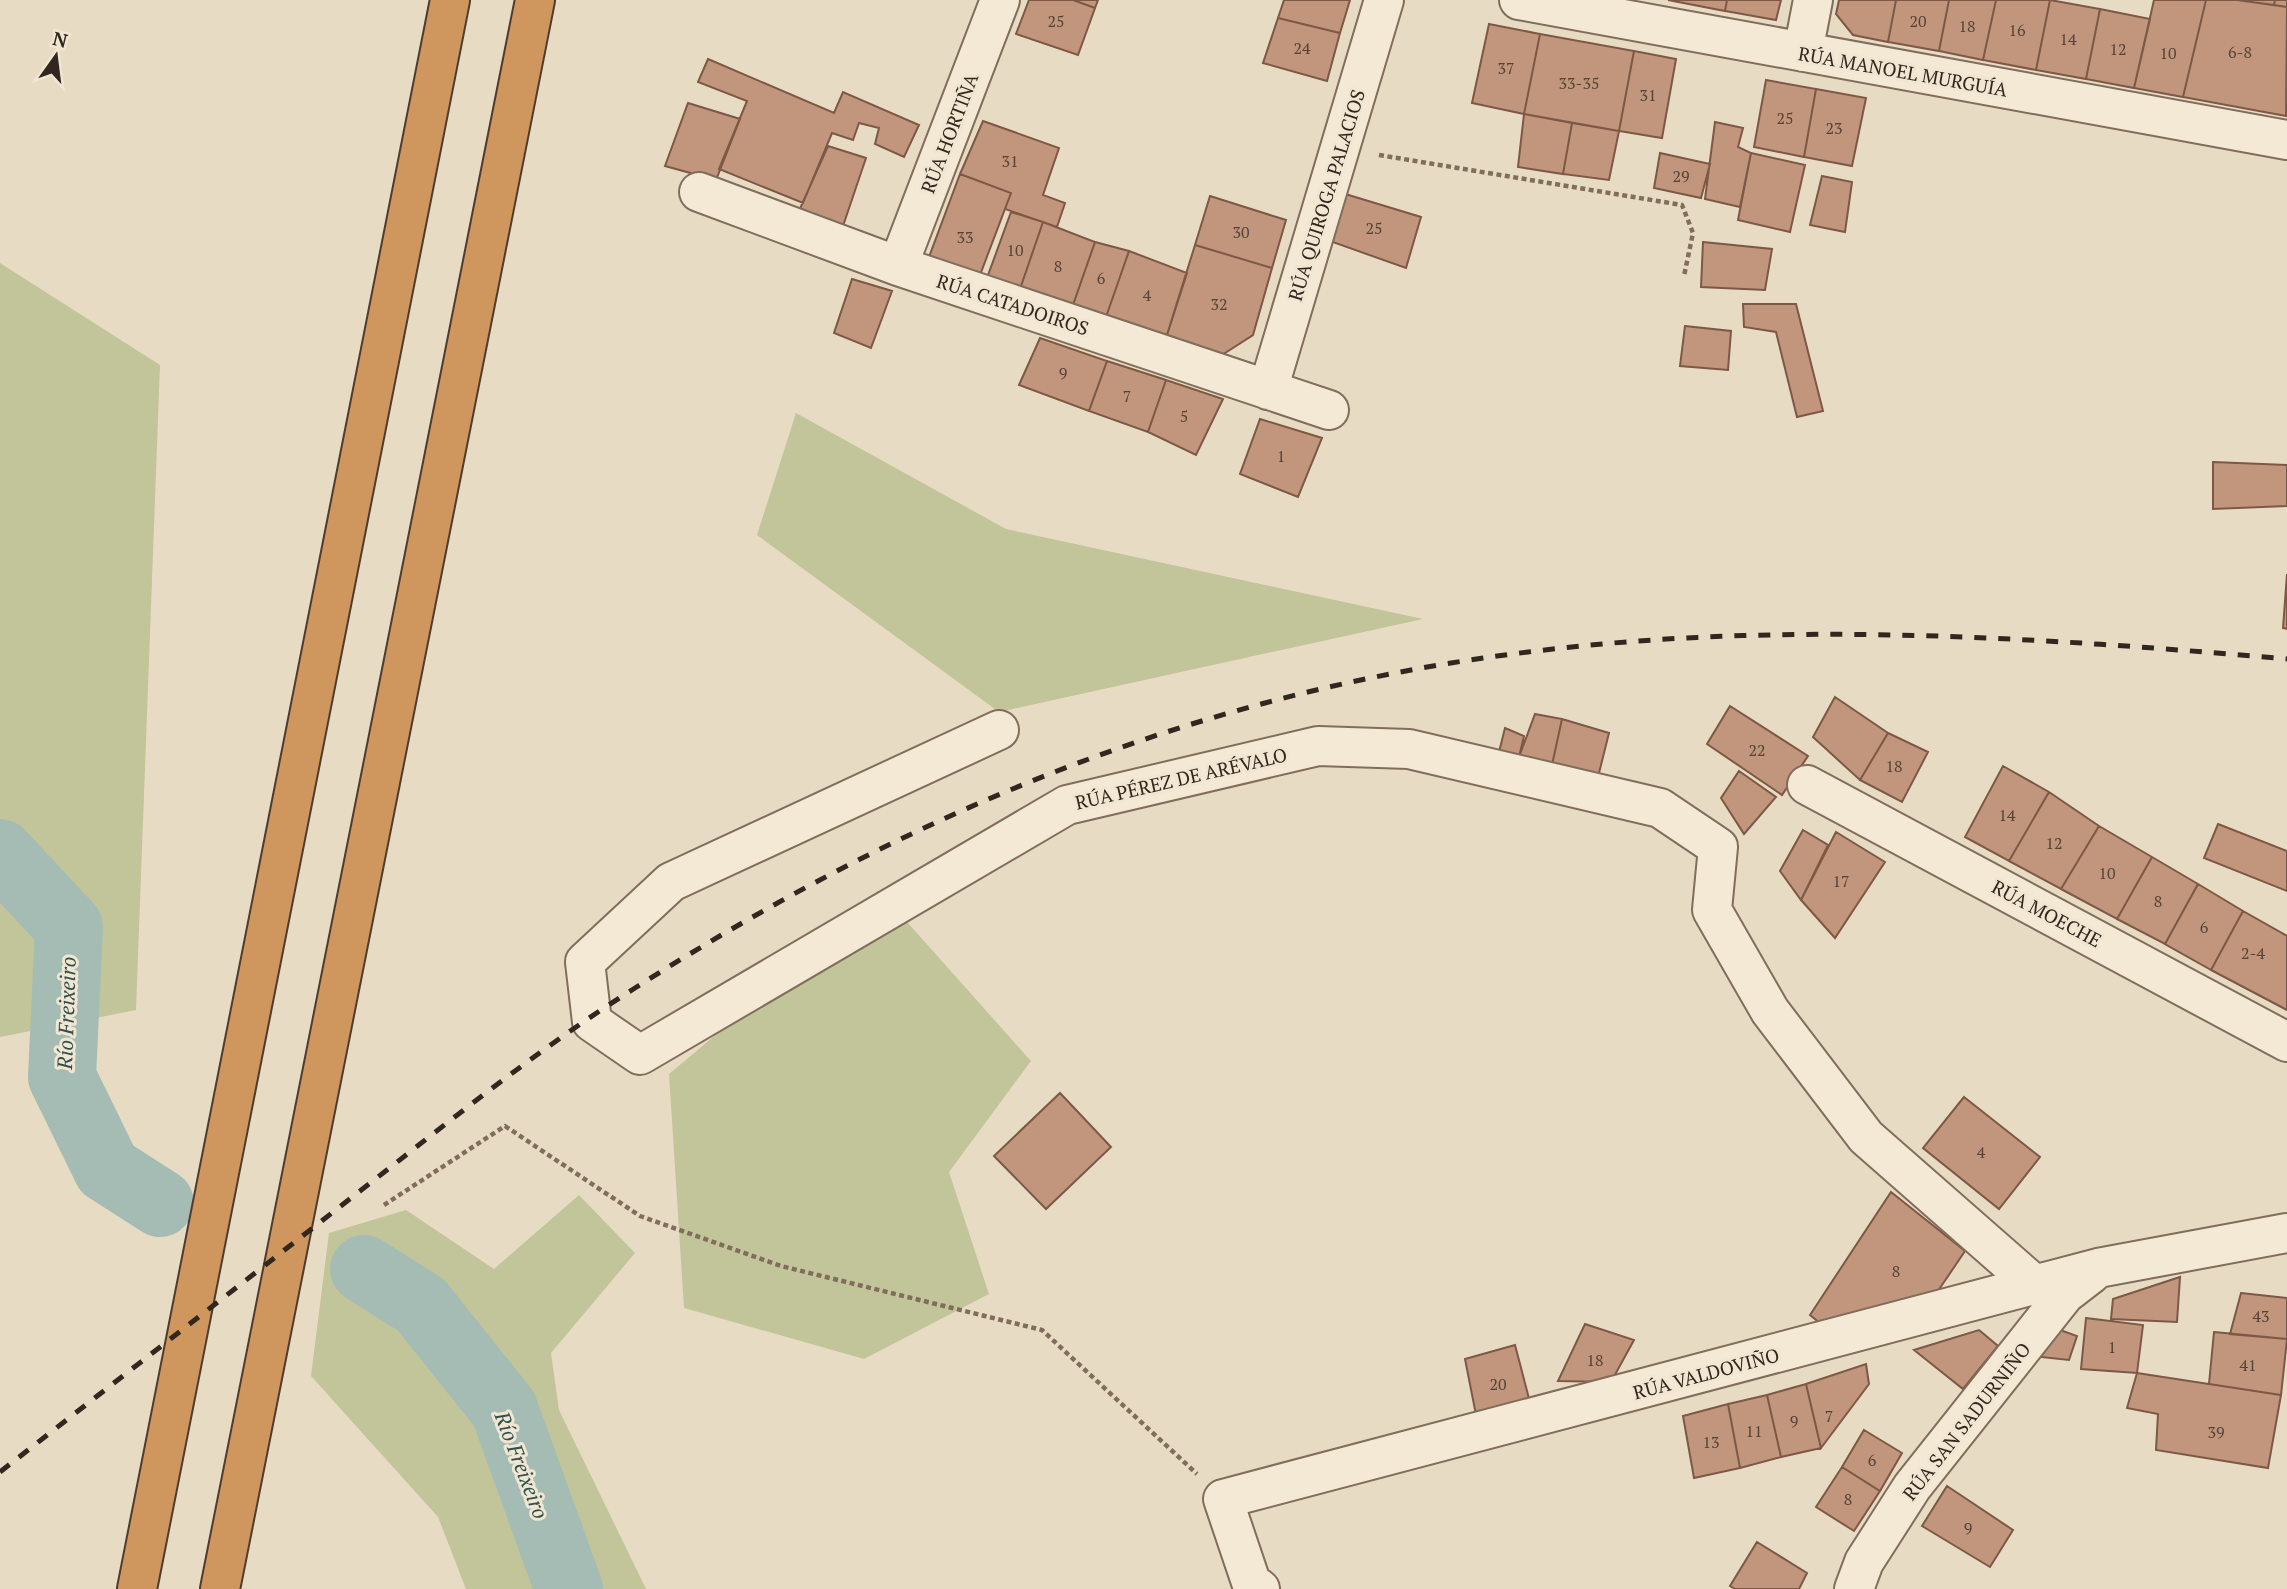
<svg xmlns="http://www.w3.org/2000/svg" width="2287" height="1589" viewBox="0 0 2287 1589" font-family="'PT Serif',serif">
	<rect width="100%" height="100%" fill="#e8dbc3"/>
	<path fill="#c2c599" d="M 0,263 L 160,365 L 136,1010 L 0,1037 Z
		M 796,413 L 1006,529 L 1423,619 L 999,712 L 757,535 Z
		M 883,895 L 1031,1061 L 949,1172 L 989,1294 L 864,1359 L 684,1308 L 669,1074 Z
		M 579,1195 L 635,1253 L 551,1353 L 559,1410 L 646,1589 L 466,1589 L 438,1517 L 311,1376 L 329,1233 L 406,1210 L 494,1269 Z"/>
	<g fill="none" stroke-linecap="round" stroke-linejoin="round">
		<path stroke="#a5bcb4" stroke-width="68" d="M 0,853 L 69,927 L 62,1077 L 107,1169 L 160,1203
			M 364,1269 L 421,1305 L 504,1409 L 569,1589"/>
	</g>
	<path fill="#c2967d" stroke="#7d5845" stroke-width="2" d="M 1029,0 L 1073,0 L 1095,8 L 1078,55 L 1016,34 Z
		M 1073,0 L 1098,0 L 1095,8 Z
		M 1284,0 L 1350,0 L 1340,33 L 1278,18 Z
		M 1668,0 L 1727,0 L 1725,11 Z
		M 1727,0 L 1781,0 L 1776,20 L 1725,11 Z
		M 1839,0 L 1896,0 L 1888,42 L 1853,35 L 1836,14 Z
		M 1896,0 L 1949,0 L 1939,51 L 1888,42 Z
		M 1949,0 L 1996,0 L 1983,60 L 1939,51 Z
		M 1996,0 L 2050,0 L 2036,70 L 1983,60 Z
		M 2050,0 L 2100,9 L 2086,79 L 2036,70 Z
		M 2154,0 L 2206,0 L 2183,97 L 2134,88 Z
		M 2206,0 L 2237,0 L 2287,7 L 2286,116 L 2183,97 Z
		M 2237,0 L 2275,0 L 2274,5 Z
		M 2275,0 L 2287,0 L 2287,7 L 2274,5 Z
		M 2100,9 L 2150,19 L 2134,88 L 2086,79 Z
		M 1278,18 L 1340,33 L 1327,81 L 1263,63 Z
		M 1489,24 L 1540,34 L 1524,114 L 1472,103 Z
		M 1540,34 L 1634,51 L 1619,131 L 1524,114 Z
		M 1634,51 L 1676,59 L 1662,138 L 1619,131 Z
		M 708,59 L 834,113 L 843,92 L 919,125 L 904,157 L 875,144 L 879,128 L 859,123 L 853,140 L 832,133 L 803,203 L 719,169 L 747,101 L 698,82 Z
		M 1766,80 L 1816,89 L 1804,157 L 1754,147 Z
		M 1816,89 L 1866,98 L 1852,166 L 1804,157 Z
		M 688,103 L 740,119 L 716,180 L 665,166 Z
		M 1524,114 L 1572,123 L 1563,174 L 1518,167 Z
		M 983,121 L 1059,148 L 1043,195 L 1065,203 L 1057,227 L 1005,209 L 1011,193 L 960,174 Z
		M 1715,122 L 1743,128 L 1738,147 L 1751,153 L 1740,207 L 1705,199 Z
		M 1572,123 L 1619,131 L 1609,180 L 1563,174 Z
		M 828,146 L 866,158 L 842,229 L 798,213 Z
		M 1660,153 L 1710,164 L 1701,198 L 1654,188 Z
		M 1751,153 L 1805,165 L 1790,232 L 1738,220 Z
		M 960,174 L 1011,193 L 977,283 L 926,265 Z
		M 1822,176 L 1852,182 L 1845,232 L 1810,225 Z
		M 1342,193 L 1421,217 L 1406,268 L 1327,240 Z
		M 1210,196 L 1286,220 L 1272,268 L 1195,245 Z
		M 1011,212 L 1043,222 L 1020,289 L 987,278 Z
		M 1043,222 L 1095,242 L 1073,305 L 1020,289 Z
		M 1095,242 L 1129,251 L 1106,317 L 1073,305 Z
		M 1703,242 L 1772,249 L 1765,290 L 1701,287 Z
		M 1195,245 L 1272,268 L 1253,335 L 1222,355 L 1167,335 Z
		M 1129,251 L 1187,273 L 1167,335 L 1106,317 Z
		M 852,279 L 892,291 L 871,348 L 834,333 Z
		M 1743,304 L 1796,304 L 1823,411 L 1797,417 L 1776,332 L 1744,327 Z
		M 1685,326 L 1731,331 L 1728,370 L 1680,366 Z
		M 1040,338 L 1107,361 L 1089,411 L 1019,385 Z
		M 1107,361 L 1166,380 L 1148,432 L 1089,411 Z
		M 1166,380 L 1223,399 L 1196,455 L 1148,432 Z
		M 1260,419 L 1322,438 L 1298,497 L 1240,474 Z
		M 2213,462 L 2287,465 L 2287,506 L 2213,509 Z
		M 2287,574 L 2287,629 L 2283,628 Z
		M 1835,697 L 1888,733 L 1860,780 L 1813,737 Z
		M 1730,706 L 1808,756 L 1782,795 L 1707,744 Z
		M 1535,714 L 1562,719 L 1552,765 L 1519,757 Z
		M 1562,719 L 1609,733 L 1598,777 L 1552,765 Z
		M 1505,728 L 1524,736 L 1519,757 L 1499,752 Z
		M 1888,733 L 1928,752 L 1902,802 L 1860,780 Z
		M 2003,766 L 2049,792 L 2009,861 L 1965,837 Z
		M 1739,771 L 1776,797 L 1744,834 L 1721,798 Z
		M 2049,792 L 2099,826 L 2061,889 L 2009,861 Z
		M 2218,824 L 2287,851 L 2287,891 L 2204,858 Z
		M 2099,826 L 2152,857 L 2117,919 L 2061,889 Z
		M 1803,830 L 1828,845 L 1801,900 L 1780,871 Z
		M 1836,832 L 1885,862 L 1835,938 L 1801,900 Z
		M 2152,857 L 2198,884 L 2165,944 L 2117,919 Z
		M 2198,884 L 2243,911 L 2211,970 L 2165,944 Z
		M 2243,911 L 2287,936 L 2287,1010 L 2211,970 Z
		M 1060,1093 L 1111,1147 L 1046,1209 L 994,1156 Z
		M 1964,1097 L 2040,1157 L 1999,1209 L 1923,1148 Z
		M 1891,1192 L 1965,1251 L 1938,1291 L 1821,1324 L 1810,1315 Z
		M 2180,1277 L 2177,1322 L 2111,1319 L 2113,1299 Z
		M 2241,1293 L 2287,1298 L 2287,1339 L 2230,1334 Z
		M 2086,1318 L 2143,1325 L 2137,1373 L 2081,1369 Z
		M 1585,1324 L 1634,1340 L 1611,1382 L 1558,1381 Z
		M 1979,1330 L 1998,1346 L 1963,1389 L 1914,1350 Z
		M 2060,1330 L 2077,1336 L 2069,1360 L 2032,1356 Z
		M 2214,1332 L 2287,1339 L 2281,1395 L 2209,1384 Z
		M 1515,1345 L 1532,1410 L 1478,1425 L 1465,1359 Z
		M 1866,1364 L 1869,1384 L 1821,1448 L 1806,1384 Z
		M 2137,1373 L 2281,1395 L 2268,1468 L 2156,1450 L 2158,1414 L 2127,1408 Z
		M 1806,1384 L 1821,1448 L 1781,1457 L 1767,1395 Z
		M 1767,1395 L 1781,1457 L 1740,1468 L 1728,1404 Z
		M 1728,1404 L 1740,1468 L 1694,1478 L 1683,1416 Z
		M 1864,1430 L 1902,1453 L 1880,1491 L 1842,1467 Z
		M 1842,1467 L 1880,1491 L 1854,1531 L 1816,1507 Z
		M 1947,1486 L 2013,1530 L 1990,1567 L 1922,1526 Z
		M 1757,1542 L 1807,1573 L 1799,1589 L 1735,1589 L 1730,1586 Z"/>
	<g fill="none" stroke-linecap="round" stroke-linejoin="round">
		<defs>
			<path id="minor" d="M 1519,0 L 2287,140
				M 1803,52 L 1813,0
				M 699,192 L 898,266 L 1329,410
				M 898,266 L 1000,0
				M 1268,390 L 1384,0
				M 999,730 L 671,882 L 585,962 L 592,1022 L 640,1055 L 1067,805 L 1318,746 L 1409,749 L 1660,808 L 1718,847 L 1712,910 L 1770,1011 L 1866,1137 L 2037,1287
				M 1807,785 L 2287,1042
				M 1260,1589 L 1251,1582 L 1223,1499 L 2098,1268 L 2287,1233
				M 1854,1589 L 1864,1562 L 1912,1487 L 2065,1294 L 2091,1274"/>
			<path id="highway" d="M 137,1589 L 450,0
				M 220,1589 L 535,0"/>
		</defs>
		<use href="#minor" stroke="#816d5c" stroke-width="42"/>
		<use href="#highway" stroke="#4f3c30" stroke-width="42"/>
		<path stroke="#816d5c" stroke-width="4.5" stroke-dasharray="5 3.5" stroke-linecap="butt" d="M 1379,155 L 1682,205 L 1693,233 L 1684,276
			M 384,1205 L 505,1126 L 640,1216 L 781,1266 L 1042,1330 L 1197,1474"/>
		<use href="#minor" stroke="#f4e9d5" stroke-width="38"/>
		<use href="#highway" stroke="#cf965d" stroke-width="38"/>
		<path stroke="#32271e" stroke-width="5" stroke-dasharray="12 12" stroke-linecap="butt" d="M 0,1472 C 120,1378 240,1285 360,1191 C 450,1121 538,1049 635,988 C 911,812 1201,692 1528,652 C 1780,620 2035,637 2287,659"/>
	</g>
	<g text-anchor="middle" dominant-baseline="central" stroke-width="6" stroke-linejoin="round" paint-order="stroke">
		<g font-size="16" fill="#564336">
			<text x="1056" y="21">25</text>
			<text x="1918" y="21">20</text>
			<text x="1967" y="26">18</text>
			<text x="2017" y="30">16</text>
			<text x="2068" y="39">14</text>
			<text x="1302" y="48">24</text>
			<text x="2118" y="49">12</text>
			<text x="2240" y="52">6-8</text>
			<text x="2168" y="53">10</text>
			<text x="1506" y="68">37</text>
			<text x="1579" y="83">33-35</text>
			<text x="1648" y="95">31</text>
			<text x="1785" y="118">25</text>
			<text x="1834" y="128">23</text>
			<text x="1010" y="161">31</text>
			<text x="1681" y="176">29</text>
			<text x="1374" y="228">25</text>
			<text x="1241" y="232">30</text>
			<text x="965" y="237">33</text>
			<text x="1015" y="250">10</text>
			<text x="1058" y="266">8</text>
			<text x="1101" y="278">6</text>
			<text x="1147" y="295">4</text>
			<text x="1219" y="304">32</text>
			<text x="1063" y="373">9</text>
			<text x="1127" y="396">7</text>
			<text x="1184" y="416">5</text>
			<text x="1281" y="456">1</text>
			<text x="1757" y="750">22</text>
			<text x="1894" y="766">18</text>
			<text x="2007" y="815">14</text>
			<text x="2054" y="843">12</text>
			<text x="2107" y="873">10</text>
			<text x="1841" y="881">17</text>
			<text x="2158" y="901">8</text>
			<text x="2204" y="927">6</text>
			<text x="2253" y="953">2-4</text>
			<text x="1981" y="1152">4</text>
			<text x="1896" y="1271">8</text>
			<text x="2261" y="1316">43</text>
			<text x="2112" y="1347">1</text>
			<text x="1595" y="1360">18</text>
			<text x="2248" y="1365">41</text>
			<text x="1498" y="1384">20</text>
			<text x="1829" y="1416">7</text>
			<text x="1794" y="1421">9</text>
			<text x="1754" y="1431">11</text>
			<text x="2216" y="1432">39</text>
			<text x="1711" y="1442">13</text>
			<text x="1872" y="1460">6</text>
			<text x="1848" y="1499">8</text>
			<text x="1968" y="1528">9</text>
		</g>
		<g font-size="19" fill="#32271e" stroke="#f1e6d2">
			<text transform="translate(1903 71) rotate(10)">RÚA MANOEL MURGUÍA</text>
			<text transform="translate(949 133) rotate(-69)">RÚA HORTIÑA</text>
			<text transform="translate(1326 195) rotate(-73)">RÚA QUIROGA PALACIOS</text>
			<text transform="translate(1013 304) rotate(18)">RÚA CATADOIROS</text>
			<text transform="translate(1181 778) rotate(-13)">RÚA PÉREZ DE ARÉVALO</text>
			<text transform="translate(2047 913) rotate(28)">RÚA MOECHE</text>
			<text transform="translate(1706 1373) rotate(-15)">RÚA VALDOVIÑO</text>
			<text transform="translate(1966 1421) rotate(-52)">RÚA SAN SADURNIÑO</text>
		</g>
		<g font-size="21" font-style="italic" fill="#2f504c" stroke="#f1e6d2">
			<text transform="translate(66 1013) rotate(-88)">Río Freixeiro</text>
			<text transform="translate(522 1465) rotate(69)">Río Freixeiro</text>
		</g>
	</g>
	<g transform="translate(56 56) rotate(14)" stroke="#f1e6d2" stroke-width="5" paint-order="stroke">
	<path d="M0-5L12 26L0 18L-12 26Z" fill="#32271e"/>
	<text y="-10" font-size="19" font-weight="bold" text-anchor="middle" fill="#32271e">N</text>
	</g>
</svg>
